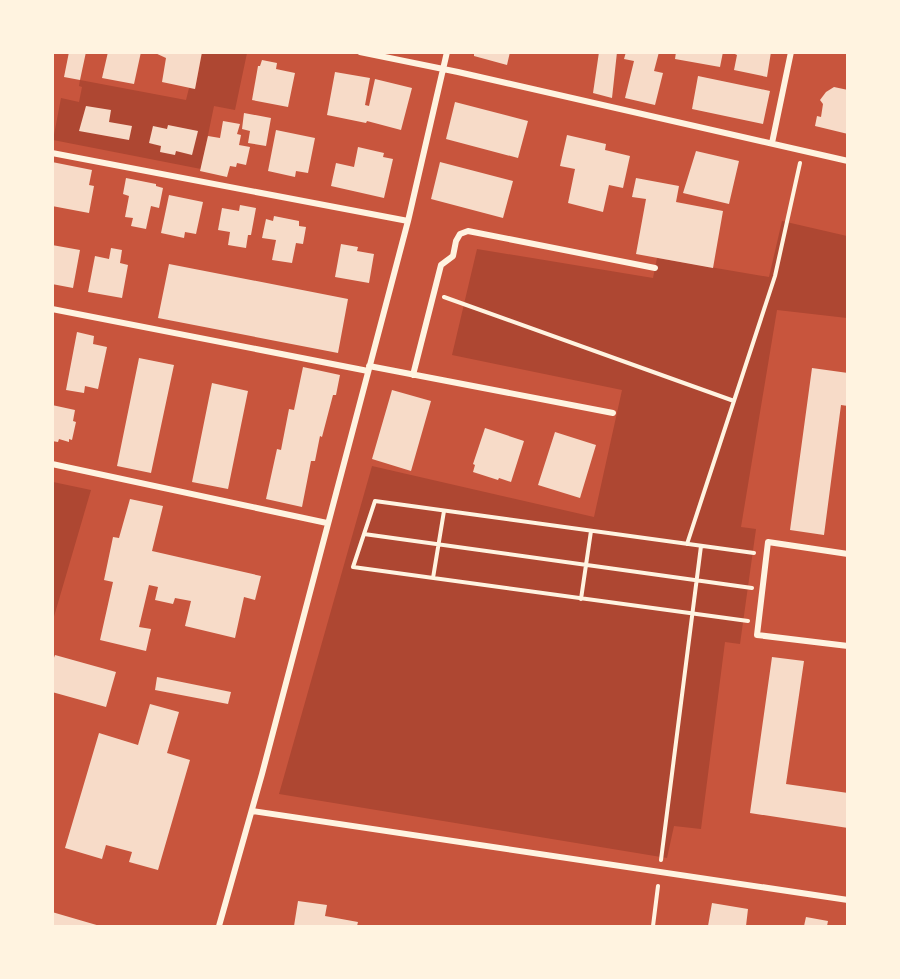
<svg xmlns="http://www.w3.org/2000/svg" width="900" height="979" viewBox="0 0 900 979" font-family="'Alegreya Sans',sans-serif">
	<rect width="100%" height="100%" fill="#c8553d"/>
	<path fill="#ae4732" d="M 202,53 L 247,53 L 235,110 L 214,106 L 201,169 L 53,140 L 61,98 L 79,102 L 82,87 L 79,86 L 80,80 L 186,100 L 189,88 L 195,89 Z
		M 782,221 L 847,236 L 847,318 L 777,310 L 741,527 L 756,529 L 740,644 L 725,642 L 701,829 L 674,826 L 667,858 L 279,794 L 372,466 L 594,517 L 622,390 L 452,355 L 477,249 L 653,278 L 657,258 L 769,277 Z
		M 53,482 L 91,490 L 53,620 L 52,482 Z"/>
	<path fill="#f7dbc8" d="M 69,52 L 86,52 L 80,80 L 64,77 Z
		M 108,52 L 141,52 L 134,84 L 102,78 Z
		M 153,52 L 202,52 L 195,89 L 162,82 L 166,58 Z
		M 474,52 L 510,52 L 507,65 L 474,56 Z
		M 599,52 L 617,52 L 612,98 L 593,93 Z
		M 626,52 L 659,52 L 654,71 L 663,73 L 655,105 L 625,98 L 634,61 L 624,59 Z
		M 676,52 L 723,52 L 720,67 L 675,59 Z
		M 731,52 L 771,52 L 767,77 L 734,70 L 737,55 Z
		M 262,60 L 277,63 L 276,69 L 295,73 L 288,107 L 252,100 L 258,66 L 260,66 Z
		M 335,72 L 370,78 L 365,105 L 369,106 L 375,79 L 412,88 L 401,130 L 367,121 L 366,123 L 327,115 Z
		M 698,76 L 770,91 L 763,124 L 692,109 Z
		M 834,87 L 848,90 L 848,134 L 815,126 L 817,116 L 821,117 L 823,104 L 820,100 L 826,92 Z
		M 455,102 L 528,121 L 518,158 L 446,139 Z
		M 86,106 L 111,110 L 109,122 L 132,126 L 129,140 L 79,131 Z
		M 244,113 L 271,118 L 266,146 L 248,143 L 250,131 L 242,129 Z
		M 223,121 L 240,124 L 237,134 L 241,135 L 239,145 L 250,147 L 246,165 L 237,163 L 236,167 L 230,166 L 227,177 L 200,171 L 208,136 L 220,138 Z
		M 168,125 L 198,131 L 192,155 L 176,151 L 175,155 L 160,152 L 161,146 L 149,143 L 153,126 L 167,129 Z
		M 276,130 L 315,138 L 308,173 L 296,171 L 295,177 L 268,171 Z
		M 567,135 L 606,144 L 605,150 L 630,156 L 623,188 L 609,185 L 603,212 L 568,203 L 575,169 L 560,166 Z
		M 358,147 L 384,153 L 383,157 L 393,159 L 384,198 L 331,186 L 336,163 L 354,167 Z
		M 696,151 L 739,161 L 729,204 L 683,193 Z
		M 52,162 L 92,170 L 89,185 L 94,186 L 89,213 L 52,206 Z
		M 440,162 L 513,181 L 503,218 L 431,199 Z
		M 126,178 L 156,184 L 156,186 L 163,188 L 159,208 L 151,206 L 146,229 L 131,226 L 133,218 L 125,217 L 129,196 L 123,194 Z
		M 636,178 L 679,186 L 676,202 L 723,211 L 713,268 L 636,254 L 646,199 L 632,197 Z
		M 169,195 L 203,202 L 196,234 L 185,232 L 184,238 L 161,233 Z
		M 240,205 L 256,208 L 251,235 L 248,235 L 246,248 L 228,245 L 230,232 L 218,230 L 222,208 L 239,211 Z
		M 274,216 L 299,221 L 299,226 L 306,227 L 303,244 L 296,243 L 292,263 L 272,260 L 276,240 L 262,238 L 266,219 L 273,221 Z
		M 341,244 L 358,247 L 357,251 L 374,254 L 369,283 L 335,277 Z
		M 52,245 L 80,250 L 73,288 L 52,284 Z
		M 111,248 L 122,250 L 120,263 L 128,265 L 122,298 L 88,292 L 95,256 L 109,259 Z
		M 169,264 L 348,299 L 338,353 L 158,318 Z
		M 77,332 L 94,336 L 93,344 L 107,347 L 98,389 L 85,386 L 84,393 L 66,390 Z
		M 139,358 L 174,365 L 151,473 L 117,466 Z
		M 303,367 L 340,375 L 336,395 L 333,395 L 322,437 L 320,436 L 315,461 L 311,461 L 302,507 L 266,499 L 277,449 L 281,450 L 289,409 L 294,410 Z
		M 812,368 L 848,373 L 848,406 L 841,405 L 824,535 L 790,530 Z
		M 212,383 L 248,391 L 228,489 L 192,482 Z
		M 392,390 L 431,401 L 411,471 L 372,459 Z
		M 52,405 L 75,410 L 73,421 L 76,422 L 72,440 L 69,439 L 69,442 L 59,439 L 58,442 L 52,441 Z
		M 485,428 L 524,441 L 511,482 L 499,478 L 498,480 L 473,472 L 475,465 L 473,464 Z
		M 555,432 L 596,445 L 580,498 L 538,485 Z
		M 130,499 L 163,506 L 152,551 L 261,576 L 255,600 L 244,597 L 235,638 L 185,626 L 191,601 L 175,598 L 173,604 L 155,600 L 158,587 L 149,585 L 139,627 L 151,629 L 146,651 L 100,640 L 113,582 L 104,580 L 113,537 L 119,538 Z
		M 55,655 L 116,672 L 106,707 L 52,692 L 52,663 Z
		M 772,657 L 804,661 L 786,784 L 848,793 L 848,828 L 750,813 Z
		M 157,677 L 231,692 L 228,704 L 155,690 Z
		M 150,704 L 179,712 L 167,753 L 190,760 L 158,870 L 129,862 L 132,852 L 106,845 L 102,859 L 65,848 L 99,733 L 138,745 Z
		M 298,901 L 327,905 L 325,916 L 358,922 L 357,926 L 294,926 Z
		M 712,903 L 748,909 L 746,926 L 708,926 Z
		M 52,912 L 100,926 L 52,926 Z
		M 806,917 L 828,921 L 827,926 L 804,926 Z"/>
	<g fill="none" stroke-linecap="round" stroke-linejoin="round">
		<path stroke="#fff3e0" stroke-width="4" d="M 444,297 L 734,401
			M 364,534 L 752,588
			M 687,544 L 775,276 L 800,163
			M 433,578 L 444,511
			M 581,599 L 591,531
			M 748,621 L 353,567 L 375,501 L 754,553
			M 661,860 L 701,546
			M 653,926 L 658,886"/>
		<path stroke="#fff3e0" stroke-width="6" d="M 360,52 L 458,72 L 848,161
			M 772,143 L 791,52
			M 52,153 L 408,221
			M 52,309 L 368,371
			M 369,366 L 613,413
			M 413,375 L 441,265 L 453,256 L 456,241 L 460,234 L 468,231 L 655,268
			M 52,464 L 327,523
			M 848,554 L 768,542 L 757,635 L 848,646
			M 252,811 L 848,900
			M 219,926 L 262,774 L 408,221 L 447,52"/>
	</g>
	<rect width="900" height="979" fill="none" stroke="#fff3e0" stroke-width="108"/>
</svg>
